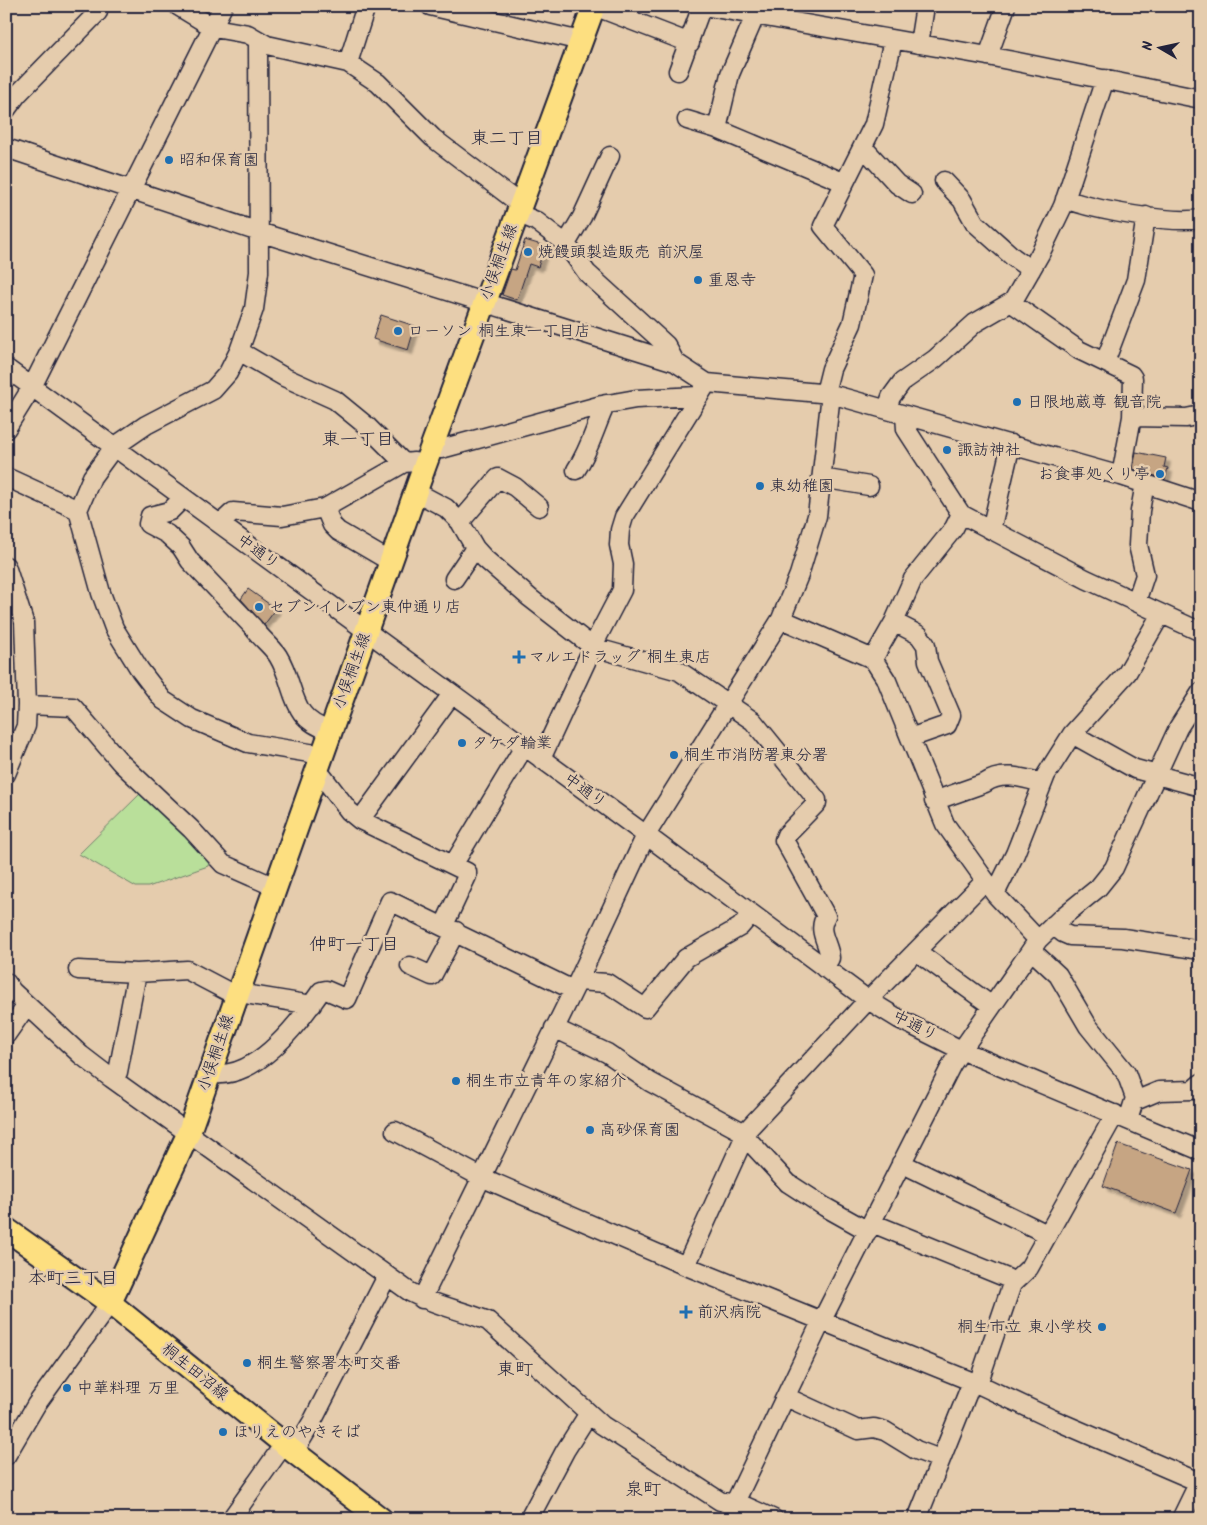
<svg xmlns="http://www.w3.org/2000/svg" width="1207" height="1525" viewBox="0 0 1207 1525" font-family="Kalam,'Klee One',sans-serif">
	<defs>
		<filter id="shadow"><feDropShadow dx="4.5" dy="4.5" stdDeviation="1" flood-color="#0004"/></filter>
	</defs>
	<rect width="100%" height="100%" fill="#e5ccad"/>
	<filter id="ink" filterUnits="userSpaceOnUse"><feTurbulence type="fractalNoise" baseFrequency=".02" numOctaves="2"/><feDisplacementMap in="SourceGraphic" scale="10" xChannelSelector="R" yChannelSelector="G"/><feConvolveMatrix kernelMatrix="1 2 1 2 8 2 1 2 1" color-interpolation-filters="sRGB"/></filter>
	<g filter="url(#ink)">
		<path fill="#b9df9a" stroke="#6e806a" d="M 142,792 L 210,859 L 208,866 L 148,887 L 136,887 L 79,854 Z"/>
		<path fill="#c6a583" stroke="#22223b" filter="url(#shadow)" d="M 525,240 L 545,246 L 538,267 L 529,264 L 517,300 L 502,295 L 511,269 L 515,270 Z
			M 381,315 L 415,326 L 408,350 L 373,339 Z
			M 1136,452 L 1166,458 L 1164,467 L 1168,468 L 1165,479 L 1133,469 Z
			M 248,589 L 276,609 L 264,625 L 241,599 Z
			M 1118,1144 L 1192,1170 L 1176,1213 L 1103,1186 Z"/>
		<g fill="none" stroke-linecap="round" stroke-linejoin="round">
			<defs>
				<path id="minor" d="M 178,6 L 214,28 L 248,34 L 267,45 L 348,63 L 378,83 L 433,138 L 520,204
					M 430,6 L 581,41
					M 594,6 L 690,43
					M 703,6 L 988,56 L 1201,99
					M 755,16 L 730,74 L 717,129 L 843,182
					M 258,41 L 259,272 L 254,309 L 239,351 L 228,373 L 213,390 L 146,425 L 114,447 L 92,477 L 78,510 L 101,593 L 114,628 L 140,670 L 163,700 L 192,719 L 248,743 L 322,755
					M 919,44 L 925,6
					M 988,56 L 1006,6
					M 348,63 L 366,6
					M 678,71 L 702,6
					M 6,110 L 17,95 L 98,12
					M 687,120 L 717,129
					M 863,147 L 897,184 L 912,194
					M 6,148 L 259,232 L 675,362 L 707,383 L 831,394 L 1121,476 L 1201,502
					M 944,181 L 962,200 L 975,223 L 1013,257 L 1031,270
					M 1065,199 C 1095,210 1170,224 1201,219
					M 517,213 L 536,221 L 566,244 L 587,273 L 666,345 L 675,362
					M 566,244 L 582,217 L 610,156
					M 1012,303 L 1079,350 L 1131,375 L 1133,378 L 1132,417 L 1121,476
					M 239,351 L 284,377 L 335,400 L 368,427 L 404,463
					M 1105,362 L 1136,280 L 1146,216
					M 6,368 L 646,835 L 868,1000 L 899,1019 L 961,1050 L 1201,1151
					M 825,393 L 831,369 L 852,324 L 863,275 L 823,226 L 874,124 L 893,40
					M 887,409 L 891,397 L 902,382 L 935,359 L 975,323 L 1013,301 L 1040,254 L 1063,206 L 1105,79
					M 905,415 L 906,429 L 961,514 L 1086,579 L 1201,632
					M 1132,417 L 1186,418 L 1201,415
					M 6,429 L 32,387 L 223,6
					M 432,448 L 441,449 L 602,405 L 636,399 L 698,396
					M 576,470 C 591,448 595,426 606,404
					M 6,477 L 78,510
					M 821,478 L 869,486
					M 416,492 L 446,508 L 460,522 L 475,548 L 485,559 L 530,598 L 593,647 L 679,671 L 753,721 L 817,800 L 817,803 L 786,835 L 784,840 L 826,916 C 816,931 829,943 830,958 L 824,968
					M 183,498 L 170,511 L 150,516 L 148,524 L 167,534 L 181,547 L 190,561 L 253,627 C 260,638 271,645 278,656 C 297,687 288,719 331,731
					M 325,508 L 332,525 L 338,531 L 391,562
					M 460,522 L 498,478 L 515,487 L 539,507
					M 220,524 L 233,512 L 282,516 L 325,508 L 404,463 L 414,462 L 425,465
					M 991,530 L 1011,444
					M 6,566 L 24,622 L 27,705 L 26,726 L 6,774
					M 454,579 L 475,548
					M 1136,602 L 1145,575 L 1138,545 L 1140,511 L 1145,483
					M 781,619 L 873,659 L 887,681 L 945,824 L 995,894 L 1038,940
					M 894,622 L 919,635 L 926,645 L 928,661 L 951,715 L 947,725 L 910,738
					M 873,659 L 894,622 L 913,579 L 954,528 L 961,514
					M 27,705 L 73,707 L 121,763 L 191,829 L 223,864 L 275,887
					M 1072,734 L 1135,769 L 1201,787
					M 541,759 L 598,636 L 622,590 L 623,564 L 619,545 L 620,530 L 624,517 L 707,383
					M 316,773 L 323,777 L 349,811 L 360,820 L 467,872 L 467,876 L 444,925
					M 934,801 L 985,783 C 1001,771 1024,778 1042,783
					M 360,820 L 452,694
					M 453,865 L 524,747
					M 995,894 L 1015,854 L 1046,775 L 1072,734 L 1127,673 L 1161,614
					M 1053,925 L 1063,933 L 1070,936 L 1123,938 L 1201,950
					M 1031,950 L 1058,975 L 1088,1026 L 1126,1073 L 1135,1098 L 1128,1120
					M 916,951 L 992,1006
					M 410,966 L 432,976 L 456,931
					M 78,970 L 137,973 L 187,970 L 227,991 L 312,1005
					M 578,981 L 607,983 L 645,1008 L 686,958 L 740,927 L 751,914
					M 6,982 L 12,991 L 81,1055 L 111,1078 L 410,1292 C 436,1306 462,1310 488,1321 L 602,1425 L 720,1501 L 745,1506 L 774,1519
					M 554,1028 L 607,1053 L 650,1082 L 739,1130 L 788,1183 L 825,1207 L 868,1231
					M 6,1035 L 27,1005
					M 209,1073 C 254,1083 299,1023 321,991 L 326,990 L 347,999 L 390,901 L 573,990
					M 114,1080 L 118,1072 L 137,973
					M 1135,1101 L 1159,1091 L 1193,1090 L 1201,1083
					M 395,1131 L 481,1177 L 686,1266 L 978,1384 L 1050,1418 L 1201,1483
					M 901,1163 L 1047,1234
					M 872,1223 L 1007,1278 L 1012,1284
					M 686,1266 L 748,1129 L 868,1000 L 985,881
					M 422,1299 L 578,981 L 646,835 L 781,619 L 799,575 L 817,516 L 831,394
					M 978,1384 L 1012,1284 L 1029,1268 L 1115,1114
					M 786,1397 L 858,1430 L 874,1428 L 885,1431 L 916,1450 L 940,1459
					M 294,1452 L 312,1422 L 387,1276
					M 6,1456 L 36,1405 L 110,1303
					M 231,1519 L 284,1444
					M 529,1519 L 565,1451 L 589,1413
					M 727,1519 L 822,1320 L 952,1064 L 1038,940 L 1061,918 L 1098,888 L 1114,868 L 1178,728 L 1201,692
					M 917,1519 L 972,1382
					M 1181,1519 L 1199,1482"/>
				<path id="major" d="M 6,1229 L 110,1303 L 294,1452 L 381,1519
					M 110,1303 L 189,1132 L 425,465 L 594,6"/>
			</defs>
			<use href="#minor" stroke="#22223b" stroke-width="21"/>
			<use href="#major" stroke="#22223b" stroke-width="26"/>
			<use href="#minor" stroke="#e5ccad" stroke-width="18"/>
			<use href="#major" stroke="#fddf80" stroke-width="22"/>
		</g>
	</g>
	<g fill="#1f6fb2" stroke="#e5ccad" stroke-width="2">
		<circle cx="169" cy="160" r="5"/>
		<circle cx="528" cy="252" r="5"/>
		<circle cx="698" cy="280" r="5"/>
		<circle cx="398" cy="331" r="5"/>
		<circle cx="1017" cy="402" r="5"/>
		<circle cx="947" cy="450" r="5"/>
		<circle cx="1160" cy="474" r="5"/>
		<circle cx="760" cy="486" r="5"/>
		<circle cx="259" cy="607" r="5"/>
		<path d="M516.5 649.5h5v5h5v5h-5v5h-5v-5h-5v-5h5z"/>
		<circle cx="462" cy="743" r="5"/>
		<circle cx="674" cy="755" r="5"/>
		<circle cx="456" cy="1081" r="5"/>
		<circle cx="590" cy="1130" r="5"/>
		<path d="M683.5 1304.5h5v5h5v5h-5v5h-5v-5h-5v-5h5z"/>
		<circle cx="1102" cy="1327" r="5"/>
		<circle cx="247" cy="1363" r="5"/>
		<circle cx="67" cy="1388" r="5"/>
		<circle cx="223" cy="1432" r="5"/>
	</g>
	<g text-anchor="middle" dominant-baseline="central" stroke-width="5" stroke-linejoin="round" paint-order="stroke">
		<g font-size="16" fill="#22223b" stroke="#e5ccad" text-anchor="start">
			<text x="179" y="160">昭和保育園</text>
			<text x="538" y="252">焼饅頭製造販売 前沢屋</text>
			<text x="708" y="280">重恩寺</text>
			<text x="408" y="331">ローソン 桐生東一丁目店</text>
			<text x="1027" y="402">日限地蔵尊 観音院</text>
			<text x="957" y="450">諏訪神社</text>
			<text x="1150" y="474" text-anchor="end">お食事処くり亭</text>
			<text x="770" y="486">東幼稚園</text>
			<text x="269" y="607">セブンイレブン東仲通り店</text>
			<text x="529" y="657">マルエドラッグ 桐生東店</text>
			<text x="472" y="743">タケダ輪業</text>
			<text x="684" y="755">桐生市消防署東分署</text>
			<text x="466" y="1081">桐生市立青年の家紹介</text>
			<text x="600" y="1130">高砂保育園</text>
			<text x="697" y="1312">前沢病院</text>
			<text x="1092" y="1327" text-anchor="end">桐生市立 東小学校</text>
			<text x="257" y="1363">桐生警察署本町交番</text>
			<text x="77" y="1388">中華料理 万里</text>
			<text x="233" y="1432">ほりえのやきそば</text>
		</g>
		<g font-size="16" fill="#22223b" stroke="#e5ccad">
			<text transform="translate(499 262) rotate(-70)">小俣桐生線</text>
			<text transform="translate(258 552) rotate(36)">中通り</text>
			<text transform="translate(352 671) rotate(-70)">小俣桐生線</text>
			<text transform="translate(585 791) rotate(36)">中通り</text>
			<text transform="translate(915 1026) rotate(27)">中通り</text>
			<text transform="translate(216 1053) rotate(-71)">小俣桐生線</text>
			<text transform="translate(195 1372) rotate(39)">桐生田沼線</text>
		</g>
		<g font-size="18" fill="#22223b" stroke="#e5ccad">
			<text x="507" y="139">東二丁目</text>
			<text x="358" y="440">東一丁目</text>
			<text x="354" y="945">仲町一丁目</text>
			<text x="73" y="1279">本町三丁目</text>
			<text x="515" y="1370">東町</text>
			<text x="643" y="1490">泉町</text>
		</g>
	</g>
	<rect width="1207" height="1525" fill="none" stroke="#e5ccad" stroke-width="25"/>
	<rect x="12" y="12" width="1182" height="1500" fill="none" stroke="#22223b" stroke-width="2" filter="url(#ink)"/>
	<g transform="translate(1160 48) rotate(279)" stroke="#e5ccad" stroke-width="4" paint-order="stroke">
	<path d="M0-4L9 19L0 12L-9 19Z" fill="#22223b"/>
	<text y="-8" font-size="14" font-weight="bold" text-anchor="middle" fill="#22223b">N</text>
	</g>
</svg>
